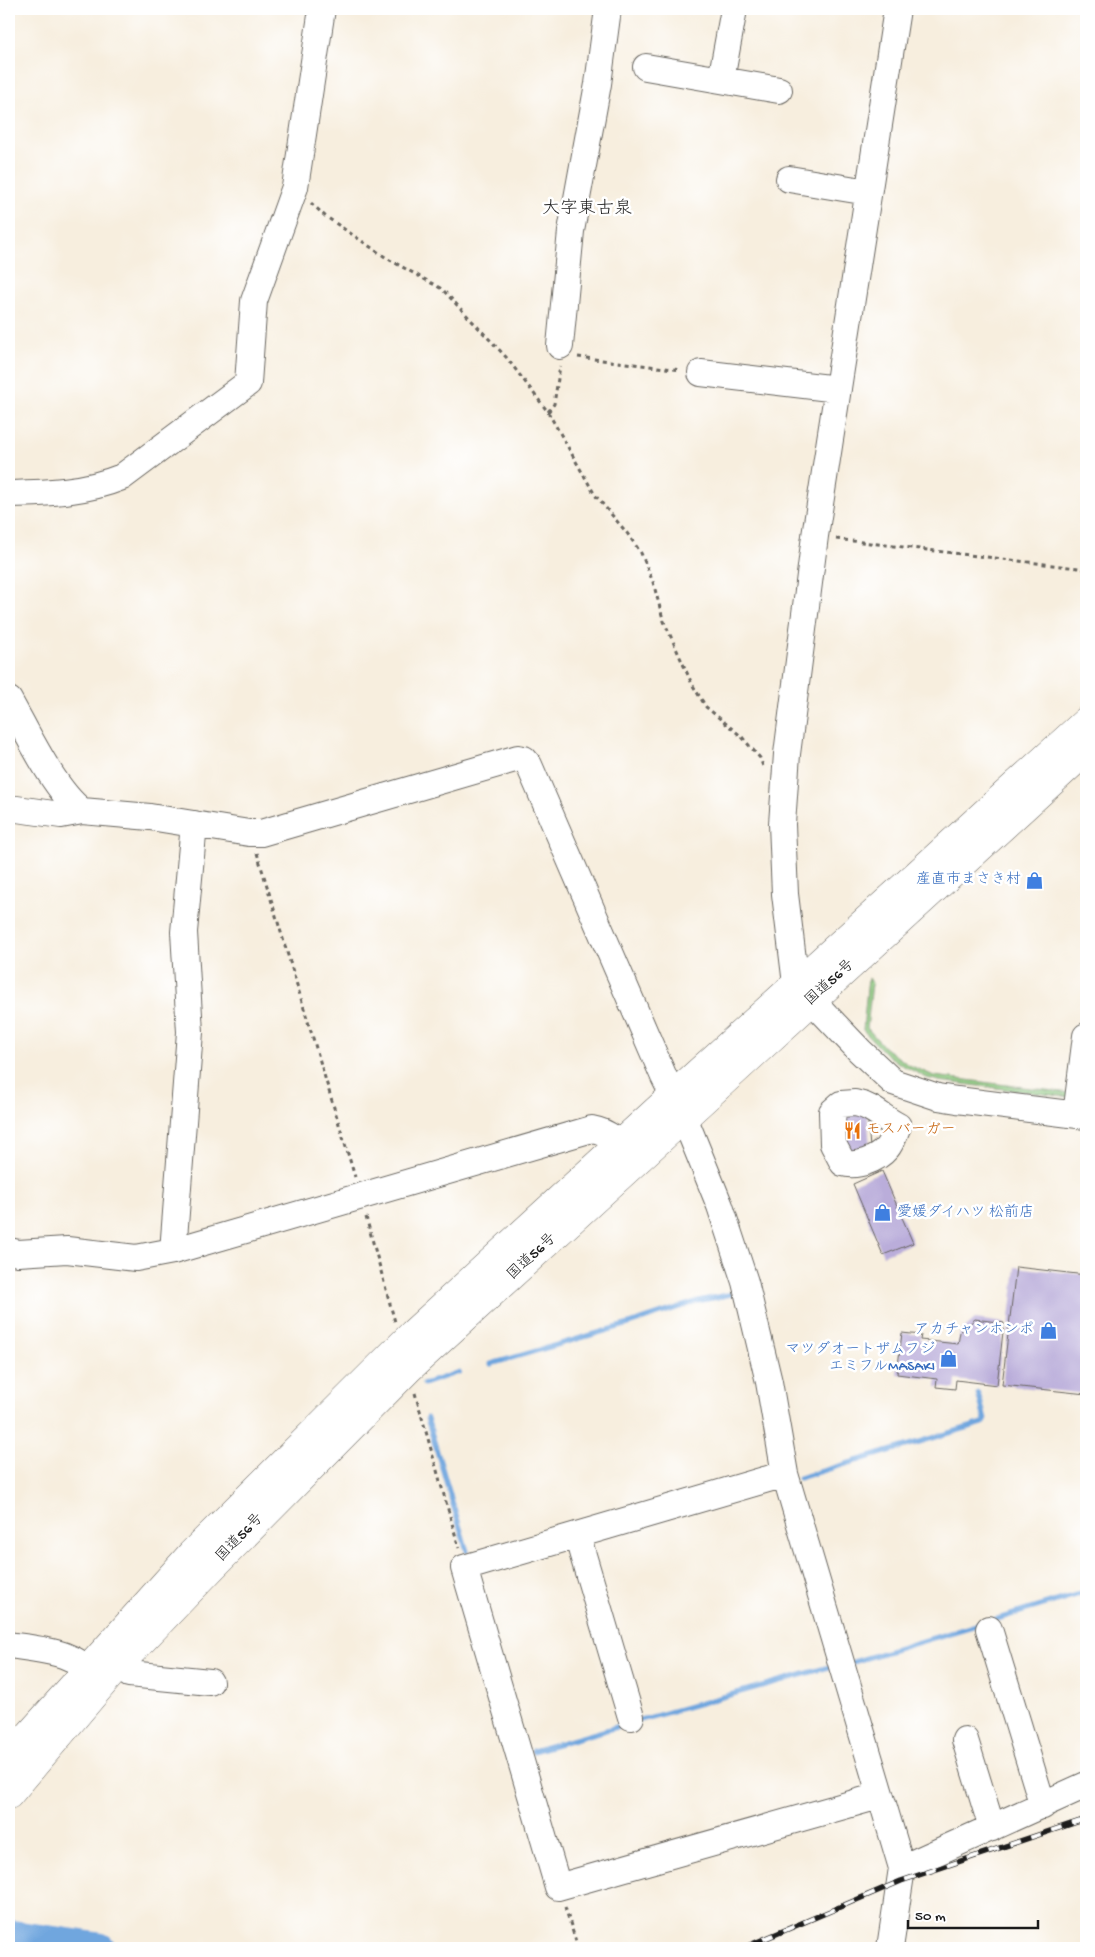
<svg xmlns="http://www.w3.org/2000/svg" width="1095" height="1957" viewBox="0 0 1095 1957" font-family="'Gochi Hand','Klee One',sans-serif">
	<rect width="100%" height="100%" fill="#fff"/>
	<filter id="ink" filterUnits="userSpaceOnUse"><feTurbulence type="fractalNoise" baseFrequency=".02" numOctaves="2"/><feDisplacementMap in="SourceGraphic" scale="10" xChannelSelector="R" yChannelSelector="G"/><feConvolveMatrix kernelMatrix="1 2 1 2 8 2 1 2 1" color-interpolation-filters="sRGB"/></filter>
	<filter id="wash" filterUnits="userSpaceOnUse"><feTurbulence type="fractalNoise" baseFrequency=".0096" numOctaves="4" result="noise"/><feDisplacementMap in="SourceGraphic" scale="20" xChannelSelector="R" yChannelSelector="G"/><feGaussianBlur stdDeviation="1.12" result="paint"/><feColorMatrix in="noise" values="0 0 0 0 0 0 0 0 0 0 0 0 0 0 0 0 0 1.4 0 .05"/><feComposite in="paint" operator="in"/></filter>
	<g filter="url(#wash)">
		<rect width="100%" height="100%" fill="#f7eede"/>
		<path fill="#8bc77d" stroke="#54724c" d="M 868,978 L 872,983 L 867,1028 L 885,1048 L 909,1065 L 934,1076 L 1070,1093 L 1069,1097 L 939,1081 L 927,1078 L 900,1064 L 885,1053 L 863,1030 Z"/>
		<g fill="none" stroke-linecap="round" stroke-linejoin="round">
			<path stroke="#70a6de" stroke-width="5" d="M 491,1364 L 629,1324 L 698,1301 L 737,1293 L 738,1295
				M 424,1384 L 459,1372
				M 427,1418 L 467,1551
				M 799,1478 L 983,1423 L 985,1419 L 978,1393
				M 991,1621 L 1086,1592
				M 853,1662 L 983,1623
				M 637,1721 L 829,1667
				M 533,1751 L 627,1724"/>
			<path stroke="#70a6de" stroke-width="31" d="M 9,1935 L 100,1948"/>
		</g>
		<g id="blocks">
			<path fill="#baadda" d="M 867,1110 L 870,1148 L 846,1155 L 842,1112 Z
				M 882,1171 L 913,1243 L 883,1255 L 853,1184 Z
				M 1016,1267 L 1086,1275 L 1086,1394 L 1002,1385 Z
				M 975,1319 L 1004,1323 L 997,1385 L 956,1380 L 955,1389 L 936,1387 L 937,1379 L 897,1374 L 902,1333 L 921,1335 L 920,1340 L 958,1344 L 960,1332 Z"/>
		</g>
	</g>
	<g filter="url(#ink)">
		<use href="#blocks" fill-opacity="0" stroke="#696660" stroke-width="1"/>
		<g fill="none" stroke-linecap="round" stroke-linejoin="round">
			<defs>
				<path id="minor" d="M 897,9 L 815,536 L 787,754 L 782,824 L 785,894 L 796,984 L 860,1051 L 893,1082 L 938,1097 L 957,1100 L 1086,1116
					M 646,67 L 779,90
					M 721,80 L 734,9
					M 789,179 L 868,192
					M 560,346 L 571,231 L 598,84 L 608,9
					M 701,373 L 838,389
					M 9,494 C 48,493 85,492 122,477 L 248,383 L 254,301 L 295,187 L 322,9
					M 9,700 C 27,732 54,790 82,811
					M 9,808 L 61,815 L 82,811 L 150,817 L 249,833 L 261,833 L 518,758 L 524,759 L 529,765 L 664,1077 L 684,1117 L 720,1206 L 745,1282 L 769,1382 L 785,1474 L 902,1868 L 890,1948
					M 855,1103 C 873,1106 882,1118 898,1126 C 895,1132 892,1142 887,1148 C 877,1160 857,1167 843,1163 L 833,1144 L 832,1112 L 841,1104 Z
					M 1076,1115 L 1086,1036
					M 9,1251 L 18,1253 L 67,1250 L 136,1258 L 173,1251 L 592,1129 C 611,1132 622,1146 635,1160
					M 173,1251 L 190,1032 L 184,932 L 194,824
					M 785,1474 L 464,1568 L 558,1887 L 879,1796
					M 577,1535 L 631,1717
					M 989,1629 L 1043,1806
					M 9,1645 C 51,1651 71,1651 104,1681
					M 119,1665 L 129,1674 L 210,1682
					M 965,1740 L 992,1828
					M 902,1868 L 1086,1785"/>
				<path id="highway" d="M 9,1757 L 191,1554 L 413,1333 L 673,1095 L 1086,721
					M 9,1795 L 119,1665 L 211,1569 L 409,1369 L 1086,751"/>
			</defs>
			<use href="#minor" stroke="#696660" stroke-width="28"/>
			<use href="#highway" stroke="#696660" stroke-width="29"/>
			<path stroke="#696660" stroke-width="3" stroke-dasharray="4 4" stroke-linecap="butt" d="M 311,203 L 325,216 L 388,259 L 442,289 L 506,357 L 548,412 L 595,495 L 627,533 L 641,553 L 653,582 L 663,619 L 692,684 L 706,707 L 742,737 L 760,758 L 764,769
				M 578,357 L 681,370
				M 548,412 L 554,404 L 560,366
				M 836,539 L 1086,569
				M 257,853 L 355,1177
				M 366,1217 L 395,1322
				M 415,1393 L 459,1548
				M 565,1907 L 578,1948"/>
			<use href="#minor" stroke="#fff" stroke-width="26"/>
			<use href="#highway" stroke="#fff" stroke-width="28"/>
			<defs>
				<path id="rail" d="M 743,1948 L 901,1881 L 1086,1819"/>
			</defs>
			<use href="#rail" stroke="#1c1c1c" stroke-width="5.5"/>
			<use href="#rail" stroke="#fff" stroke-width="4" stroke-dasharray="11" stroke-linecap="butt"/>
		</g>
	</g>
	<defs>
		<symbol id="shop-bare" viewBox="-9 -9 18 18"><path d="M-5-2.5h2.3a2.7 3.5 0 0 1 5.4 0H5L5.5 6h-11ZM-1.5-2.5h3a1.5 2.3 0 0 0-3 0Z" fill="#3f7fe0" stroke="#fff" stroke-width="2.5" paint-order="stroke"/></symbol>
		<symbol id="restaurant-bare" viewBox="-9 -9 18 18"><path d="M-5-6h1v4h1v-4h1v4h1v-4h1v5L-1.5 .5V6h-2V.5L-5-1ZM5-6V6H3V1.5H1.5Q1.5-4 5-6Z" fill="#e8710a" stroke="#fff" stroke-width="2.5" paint-order="stroke"/></symbol>
	</defs>
	<g fill-rule="evenodd">
		<use href="#shop-bare" x="1022" y="868" width="25" height="25"/>
		<use href="#restaurant-bare" x="840" y="1118" width="25" height="25"/>
		<use href="#shop-bare" x="870" y="1200" width="25" height="25"/>
		<use href="#shop-bare" x="1036" y="1318" width="25" height="25"/>
		<use href="#shop-bare" x="936" y="1346" width="25" height="25"/>
	</g>
	<g text-anchor="middle" dominant-baseline="central" stroke-width="5" stroke-linejoin="round" paint-order="stroke">
		<g font-size="15" fill="#366cbe" stroke="#fff" text-anchor="end">
			<text x="1021" y="880">産直市まさき村</text>
			<text x="897" y="1213" text-anchor="start">愛媛ダイハツ 松前店</text>
			<text x="1034" y="1330">アカチャンホンポ</text>
			<text x="935" y="1350">マツダオートザムフジ<tspan x="935" dy="17">エミフルMASAKI</tspan></text>
		</g>
		<g font-size="15" fill="#1c1c1c" stroke="#fff">
			<text transform="translate(830 983) rotate(-42)">国道56号</text>
			<text transform="translate(532 1257) rotate(-43)">国道56号</text>
			<text transform="translate(240 1538) rotate(-46)">国道56号</text>
		</g>
		<g font-size="15" fill="#c56008" stroke="#fff" text-anchor="start">
			<text x="866" y="1130">モスバーガー</text>
		</g>
		<g font-size="18" fill="#1c1c1c" stroke="#fff">
			<text x="587" y="209">大字東古泉</text>
		</g>
	</g>
	<rect width="1095" height="1957" fill="none" stroke="#fff" stroke-width="30"/>
	<path d="M908 1920v8h130v-8" fill="none" stroke="#1c1c1c" stroke-width="2.5"/>
	<text x="915" y="1920" font-size="15" fill="#1c1c1c" stroke="#ffffff" stroke-width="4" paint-order="stroke">50 m</text>
</svg>
